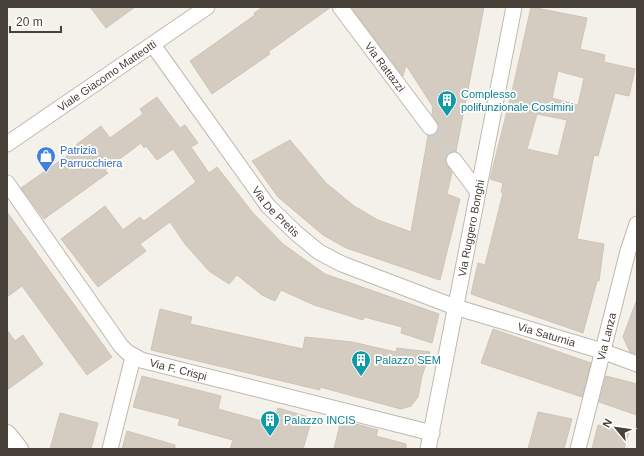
<svg xmlns="http://www.w3.org/2000/svg" width="644" height="456" viewBox="0 0 644 456" font-family="Helvetica,sans-serif">
	<rect width="100%" height="100%" fill="#f4f1eb"/>
	<path fill="#d5ccc1" stroke="#cfc3b4" fill-rule="evenodd" d="M 90,7 L 135,7 L 106,28 Z
		M 263,7 L 331,7 L 268,52 L 270,54 L 212,94 L 190,61 L 255,15 L 254,13 Z
		M 351,7 L 484,7 L 456,151 L 449,153 L 446,157 L 445,161 L 452,172 L 447,194 L 460,199 L 440,280 L 346,248 L 323,235 L 278,197 L 252,161 L 290,140 L 326,183 L 354,206 L 378,220 L 411,232 L 428,136 L 436,134 L 438,130 L 439,126 L 432,114 L 433,107 L 406,65 L 403,76 Z
		M 531,7 L 587,18 L 580,49 L 605,55 L 604,62 L 635,69 L 629,96 L 615,93 L 598,156 L 594,155 L 577,239 L 604,244 L 599,281 L 597,281 L 583,333 L 471,294 L 478,263 L 485,265 L 503,193 L 501,192 L 503,183 L 490,179 L 514,83 ZM 558,71 L 584,78 L 578,105 L 552,98 ZM 537,114 L 567,120 L 558,156 L 527,149 Z
		M 157,97 L 180,128 L 185,125 L 198,143 L 191,147 L 209,173 L 217,167 L 253,213 L 283,244 L 325,274 L 439,314 L 432,343 L 401,333 L 402,327 L 364,317 L 363,320 L 314,305 L 281,290 L 275,301 L 262,295 L 237,275 L 229,284 L 209,271 L 185,244 L 170,222 L 140,244 L 146,251 L 98,287 L 61,239 L 105,206 L 123,230 L 140,217 L 144,221 L 196,182 L 173,149 L 157,160 L 146,146 L 144,148 L 141,143 L 105,170 L 108,173 L 44,219 L 21,188 L 71,153 L 69,150 L 101,126 L 110,138 L 143,114 L 140,109 Z
		M 7,212 L 112,357 L 87,375 L 22,286 L 7,297 Z
		M 636,302 L 637,303 L 637,354 L 630,352 L 623,337 Z
		M 160,309 L 192,317 L 190,324 L 303,349 L 305,337 L 352,342 L 396,352 L 397,348 L 430,352 L 422,376 L 418,397 L 411,406 L 401,409 L 320,387 L 320,390 L 151,350 Z
		M 493,329 L 591,363 L 582,397 L 481,363 Z
		M 7,330 L 15,341 L 23,335 L 43,364 L 7,390 Z
		M 142,376 L 221,396 L 218,409 L 273,424 L 278,408 L 312,418 L 303,449 L 230,449 L 233,440 L 178,425 L 180,419 L 133,407 Z
		M 606,376 L 637,384 L 637,415 L 599,402 Z
		M 538,412 L 572,419 L 564,449 L 528,449 Z
		M 60,413 L 98,423 L 91,449 L 50,449 Z
		M 341,420 L 378,430 L 376,436 L 406,444 L 406,449 L 334,449 Z
		M 598,425 L 629,432 L 624,449 L 592,449 Z
		M 127,431 L 175,445 L 175,449 L 122,449 Z"/>
	<g fill="none" stroke-linecap="round" stroke-linejoin="round">
		<path stroke="#d2cec7" stroke-width="15" stroke-dasharray="15 8" stroke-linecap="butt" d="M 430,127 L 454,160"/>
		<defs>
			<g id="minor">
				<path id="s1" d="M 340,7 L 430,127"/>
				<path id="s2" d="M 153,45 L 268,206 L 296,233 L 319,252 L 342,264 L 455,307 L 602,351 L 637,364"/>
				<path id="s3" d="M 7,144 L 207,7"/>
				<path d="M 454,160 L 478,192"/>
				<path id="s4" d="M 7,183 L 121,346 L 127,352 L 141,360 L 432,433"/>
				<path d="M 110,449 L 133,357"/>
				<path id="s5" d="M 428,449 L 514,7"/>
				<path id="s6" d="M 578,449 L 628,251 L 637,224"/>
			</g>
			<path id="tertiary" d="M 7,434 L 19,449"/>
		</defs>
		<use href="#minor" stroke="#bfb8ae" stroke-width="17"/>
		<use href="#tertiary" stroke="#bfb8ae" stroke-width="20"/>
		<use href="#minor" stroke="#fff" stroke-width="15"/>
		<use href="#tertiary" stroke="#fff" stroke-width="18"/>
	</g>
	<defs>
		<symbol id="building-pin" viewBox="-11 -11 22 30"><path d="M0 17L-7.5 6A9.5 9.5 0 1 1 7.5 6Z" fill="#0f9aa8" stroke="#fff"/><path d="M-4-6H4V6H1V3H-1V6H-4ZM-2.5-4.3h1.7v1.8h-1.7ZM.8-4.3h1.7v1.8H.8ZM-2.5-1h1.7V.8h-1.7ZM.8-1h1.7V.8H.8Z" fill="#fff"/></symbol>
		<symbol id="shop-pin" viewBox="-11 -11 22 30"><path d="M0 17L-7.5 6A9.5 9.5 0 1 1 7.5 6Z" fill="#3f7fe0" stroke="#fff"/><path d="M-5-2.5h2.3a2.7 3.5 0 0 1 5.4 0H5L5.5 6h-11ZM-1.5-2.5h3a1.5 2.3 0 0 0-3 0Z" fill="#fff"/></symbol>
	</defs>
	<g fill-rule="evenodd">
		<use href="#building-pin" x="436" y="89" width="22" height="30"/>
		<use href="#shop-pin" x="35" y="145" width="22" height="30"/>
		<use href="#building-pin" x="350" y="349" width="22" height="30"/>
		<use href="#building-pin" x="259" y="409" width="22" height="30"/>
	</g>
	<g text-anchor="middle" dominant-baseline="central" stroke-width="3.5" stroke-linejoin="round" paint-order="stroke">
		<g font-size="11" fill="#484139" stroke="#fff">
			<text stroke="none"><textPath href="#s1" startOffset="75">Via Rattazzi</textPath></text>
			<text stroke="none"><textPath href="#s3" startOffset="121">Viale Giacomo Matteotti</textPath></text>
			<text stroke="none"><textPath href="#s2" startOffset="207">Via De Pretis</textPath></text>
			<text stroke="none"><textPath href="#s5" startOffset="225">Via Ruggero Bonghi</textPath></text>
			<text stroke="none"><textPath href="#s2" startOffset="509">Via Saturnia</textPath></text>
			<text stroke="none"><textPath href="#s6" startOffset="116">Via Lanza</textPath></text>
			<text stroke="none"><textPath href="#s4" startOffset="262">Via F. Crispi</textPath></text>
		</g>
		<g font-size="11" fill="#0d838f" stroke="#fff" text-anchor="start">
			<text x="461" y="94">Complesso<tspan x="461" dy="13">polifunzionale Cosimini</tspan></text>
			<text x="375" y="360">Palazzo SEM</text>
			<text x="284" y="420">Palazzo INCIS</text>
		</g>
		<g font-size="11" fill="#366cbe" stroke="#fff" text-anchor="start">
			<text x="60" y="150">Patrizia<tspan x="60" dy="13">Parrucchiera</tspan></text>
		</g>
	</g>
	<rect width="644" height="456" fill="none" stroke="#484139" stroke-width="16"/>
	<g transform="translate(616 428) rotate(299)" stroke="#ffffff" stroke-width="3" paint-order="stroke">
	<path d="M0-3L7 15L0 10L-7 15Z" fill="#484139"/>
	<text y="-6" font-size="11" font-weight="bold" text-anchor="middle" fill="#484139">N</text>
	</g>
	<path d="M10 26v6h51v-6" fill="none" stroke="#484139" stroke-width="2"/>
	<text x="16" y="26" font-size="12" fill="#484139" stroke="#ffffff" stroke-width="3" paint-order="stroke">20 m</text>
</svg>
